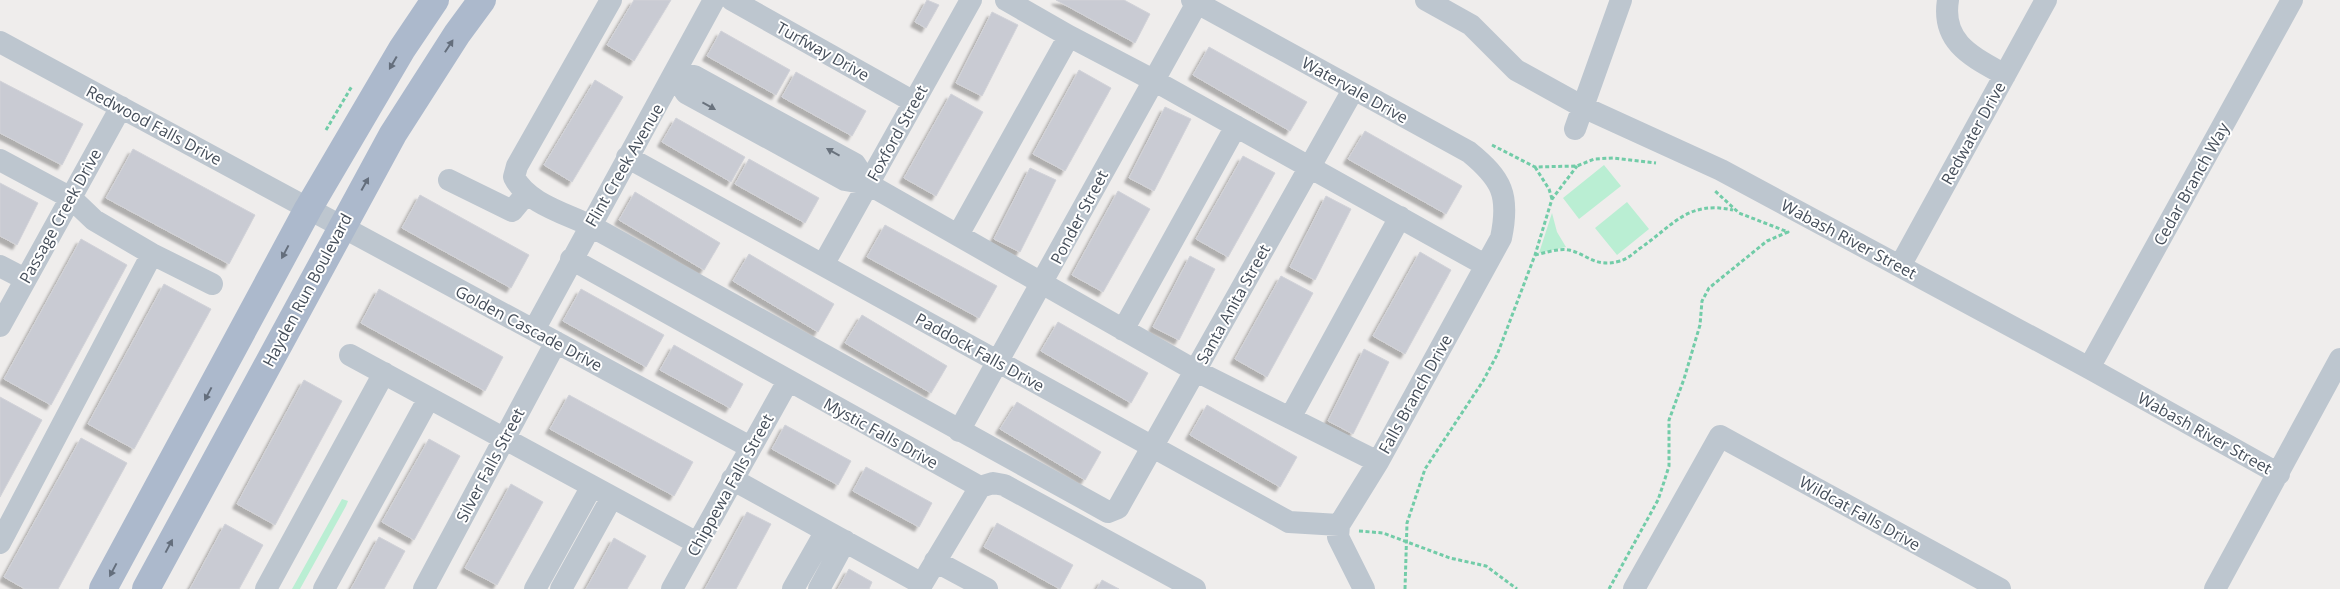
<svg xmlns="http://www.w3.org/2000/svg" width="2340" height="589" viewBox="0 0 2340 589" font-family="'Open Sans',sans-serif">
	<defs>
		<filter id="shadow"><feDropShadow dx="-4.5" dy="4.5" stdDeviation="1" flood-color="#0004"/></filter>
	</defs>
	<rect width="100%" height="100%" fill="#efedec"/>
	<path fill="#baeed3" d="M 1604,165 L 1621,186 L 1579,219 L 1563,198 Z
		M 1627,202 L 1649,229 L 1617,255 L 1595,228 Z
		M 1552,213 L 1557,232 L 1566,247 L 1539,253 Z
		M 342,499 L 348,501 L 346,506 L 300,589 L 292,589 Z"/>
	<path fill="#c9cbd3" stroke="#d1d2d8" filter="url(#shadow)" d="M 634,0 L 671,0 L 634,61 L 607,45 Z
		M 927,0 L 939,5 L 926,28 L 915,22 Z
		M 1056,0 L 1124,0 L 1150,14 L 1135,43 Z
		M 992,12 L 1018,25 L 982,96 L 956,83 Z
		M 721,31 L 790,70 L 776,95 L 707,56 Z
		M 1209,47 L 1307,102 L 1290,131 L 1193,75 Z
		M 1079,70 L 1111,88 L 1065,171 L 1033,154 Z
		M 796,72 L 866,111 L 852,136 L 782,97 Z
		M 595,80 L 623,97 L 572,182 L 544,165 Z
		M 0,81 L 83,124 L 62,165 L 0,133 Z
		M 951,94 L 983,112 L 936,196 L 904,178 Z
		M 1165,107 L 1191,119 L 1154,191 L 1129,178 Z
		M 676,118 L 745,157 L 731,182 L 662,142 Z
		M 1365,131 L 1462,186 L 1446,214 L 1348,159 Z
		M 133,149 L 255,215 L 229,264 L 106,198 Z
		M 1243,156 L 1275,173 L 1228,257 L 1196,239 Z
		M 749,159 L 819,198 L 805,223 L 735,184 Z
		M 1030,168 L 1056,180 L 1020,252 L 994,239 Z
		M 0,183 L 38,203 L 17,245 L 0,236 Z
		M 1118,191 L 1150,209 L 1103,292 L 1072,275 Z
		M 635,192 L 720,243 L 704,270 L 619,220 Z
		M 420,195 L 529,255 L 511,288 L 402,228 Z
		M 1326,196 L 1351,209 L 1315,280 L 1290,267 Z
		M 885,225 L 997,286 L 979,318 L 867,257 Z
		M 81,239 L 127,265 L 51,405 L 4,379 Z
		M 1420,252 L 1451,270 L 1405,354 L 1373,336 Z
		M 749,254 L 834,304 L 818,332 L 733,281 Z
		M 1190,256 L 1215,269 L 1179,340 L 1153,327 Z
		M 1281,276 L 1313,293 L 1267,377 L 1235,359 Z
		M 164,284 L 211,309 L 134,449 L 88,424 Z
		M 379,289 L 503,357 L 485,391 L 361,323 Z
		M 581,289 L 664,335 L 646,367 L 563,321 Z
		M 862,315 L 947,366 L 931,393 L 845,343 Z
		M 1058,322 L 1148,373 L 1131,403 L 1041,351 Z
		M 674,345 L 743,384 L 730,408 L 660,370 Z
		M 1364,349 L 1389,362 L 1353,434 L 1328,421 Z
		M 304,380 L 342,401 L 275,525 L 237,504 Z
		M 569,395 L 693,462 L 674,496 L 550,429 Z
		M 0,397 L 42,420 L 0,497 Z
		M 1017,402 L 1101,452 L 1085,480 L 1000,429 Z
		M 1207,405 L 1297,457 L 1280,487 L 1190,435 Z
		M 785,425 L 851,461 L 838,485 L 772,449 Z
		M 81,438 L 127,463 L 58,589 L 25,589 L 4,577 Z
		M 429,439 L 460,456 L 414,540 L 382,522 Z
		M 866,467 L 932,503 L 919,527 L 853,491 Z
		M 511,484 L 543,502 L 497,585 L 465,568 Z
		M 747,512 L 771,524 L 736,589 L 705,589 Z
		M 997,523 L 1073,565 L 1060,589 L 984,547 Z
		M 225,524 L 263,545 L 239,589 L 190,589 Z
		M 379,537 L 405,551 L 384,589 L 351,589 Z
		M 614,538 L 646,556 L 627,589 L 586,589 Z
		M 849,569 L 872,582 L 869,589 L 838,589 Z
		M 1102,580 L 1119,589 L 1097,589 Z"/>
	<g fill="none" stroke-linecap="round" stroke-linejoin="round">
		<path stroke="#72cca8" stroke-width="3" stroke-dasharray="4 2.5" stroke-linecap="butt" d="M 326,130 L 352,86
			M 1492,145 L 1535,167 L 1577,166 L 1594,159 L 1613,158 L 1656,163
			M 1535,167 L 1549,189 L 1552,199
			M 1535,255 C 1545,253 1558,248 1569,250 C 1589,255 1595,268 1620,261 C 1627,259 1633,254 1639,249 C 1673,226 1687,200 1733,210
			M 1359,531 L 1383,533 L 1450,558 L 1486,566 L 1517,589
			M 1405,589 L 1407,523 L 1425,469 L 1483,381 L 1497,355 L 1535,255 L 1552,199 L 1577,166
			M 1609,589 L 1658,500 L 1664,482 L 1669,466 L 1669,420 L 1684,379 L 1700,325 L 1702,301 L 1709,288 L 1767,241 L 1788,232 L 1739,213 L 1714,190"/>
		<path stroke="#bdc6cf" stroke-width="22" d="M 611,0 L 517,166 L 514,177 C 527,203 564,213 589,225 L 1108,512 L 1118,508 L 1353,90
			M 732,0 L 914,102
			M 1192,0 L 1469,152 C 1502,179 1510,195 1501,238 L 1378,462 L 1339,525 L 1338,537 L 1364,589
			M 1426,0 L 1471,25 L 1516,70 L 1583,107 L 1721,170 L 2089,368 L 2279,474
			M 1948,0 C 1941,43 1973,57 2005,75
			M 1069,36 L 1153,80 L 1485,265
			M 0,42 L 750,447
			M 674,75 L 686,93 L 845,180 L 868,184 L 1196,371 L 1378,462
			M 674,75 L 694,76 L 855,164 L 868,184
			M 1575,129 L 1621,0
			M 627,157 L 1289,522 L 1339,525
			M 0,160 L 71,198 L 94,220 L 152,254 L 212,284
			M 449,180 L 512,211 L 527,193
			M 958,235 L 1069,36 L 1006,0
			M 571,259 L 980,487 L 993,483 L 1004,485 L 1195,589
			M 823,265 L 971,0
			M 0,266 L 25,279
			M 1900,266 L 2046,0
			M 0,326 L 121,107
			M 534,330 L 714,0
			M 1123,330 L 1236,126
			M 350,355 L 697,543
			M 2089,368 L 2292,0
			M 1290,418 L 1400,217
			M 959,431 L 1197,3
			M 732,479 L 922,584
			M 0,543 L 152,254
			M 935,561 L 987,589
			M 266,589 L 384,373
			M 324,589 L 429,398
			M 424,589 L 556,342
			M 535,589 L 592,486
			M 561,589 L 612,497
			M 672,589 L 788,381
			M 793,589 L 826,531
			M 819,589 L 845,541
			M 919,589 L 980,487
			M 1634,589 L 1720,436 L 2000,589
			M 2215,589 L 2340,359"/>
		<path stroke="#acb9cc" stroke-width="28" d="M 103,589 L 308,209 L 402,49 L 435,0
			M 146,589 L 393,134 L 457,34 L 482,0"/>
	</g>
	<defs><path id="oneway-solid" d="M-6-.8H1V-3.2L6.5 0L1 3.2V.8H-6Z" transform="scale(1.25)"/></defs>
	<g fill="#646e7c">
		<use href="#oneway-solid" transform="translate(449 46) rotate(-57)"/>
		<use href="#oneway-solid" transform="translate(393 63) rotate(120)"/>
		<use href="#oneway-solid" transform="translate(365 184) rotate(-61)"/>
		<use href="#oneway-solid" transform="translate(285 252) rotate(118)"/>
		<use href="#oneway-solid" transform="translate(208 394) rotate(118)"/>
		<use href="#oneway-solid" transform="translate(169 546) rotate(-62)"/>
		<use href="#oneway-solid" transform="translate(113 570) rotate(118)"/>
	</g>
	<g fill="#69727d">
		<use href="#oneway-solid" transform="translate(709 106) rotate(29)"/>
		<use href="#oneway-solid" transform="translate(833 152) rotate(-151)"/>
	</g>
	<g text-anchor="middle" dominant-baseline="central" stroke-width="4" stroke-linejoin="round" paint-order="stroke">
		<g font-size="16" fill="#454e5a" stroke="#fff">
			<text transform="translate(823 51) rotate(29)">Turfway Drive</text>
			<text transform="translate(1355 90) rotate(29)">Watervale Drive</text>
			<text transform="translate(154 125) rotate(28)">Redwood Falls Drive</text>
			<text transform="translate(897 133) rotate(-61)">Foxford Street</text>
			<text transform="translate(1973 133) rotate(-61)">Redwater Drive</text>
			<text transform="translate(624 165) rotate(-60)">Flint Creek Avenue</text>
			<text transform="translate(2191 184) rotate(-61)">Cedar Branch Way</text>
			<text transform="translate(60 216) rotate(-61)">Passage Creek Drive</text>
			<text transform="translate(1079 217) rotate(-62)">Ponder Street</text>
			<text transform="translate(1849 239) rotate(28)">Wabash River Street</text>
			<text transform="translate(307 290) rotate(-62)">Hayden Run Boulevard</text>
			<text transform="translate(1233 304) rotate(-61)">Santa Anita Street</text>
			<text transform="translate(529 328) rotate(28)">Golden Cascade Drive</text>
			<text transform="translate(980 352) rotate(29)">Paddock Falls Drive</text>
			<text transform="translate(1415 394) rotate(-61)">Falls Branch Drive</text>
			<text transform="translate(881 433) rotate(29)">Mystic Falls Drive</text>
			<text transform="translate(2205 433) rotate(29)">Wabash River Street</text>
			<text transform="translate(490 465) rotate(-62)">Silver Falls Street</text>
			<text transform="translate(730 485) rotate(-61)">Chippewa Falls Street</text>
			<text transform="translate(1860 513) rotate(29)">Wildcat Falls Drive</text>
		</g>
	</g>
</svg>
